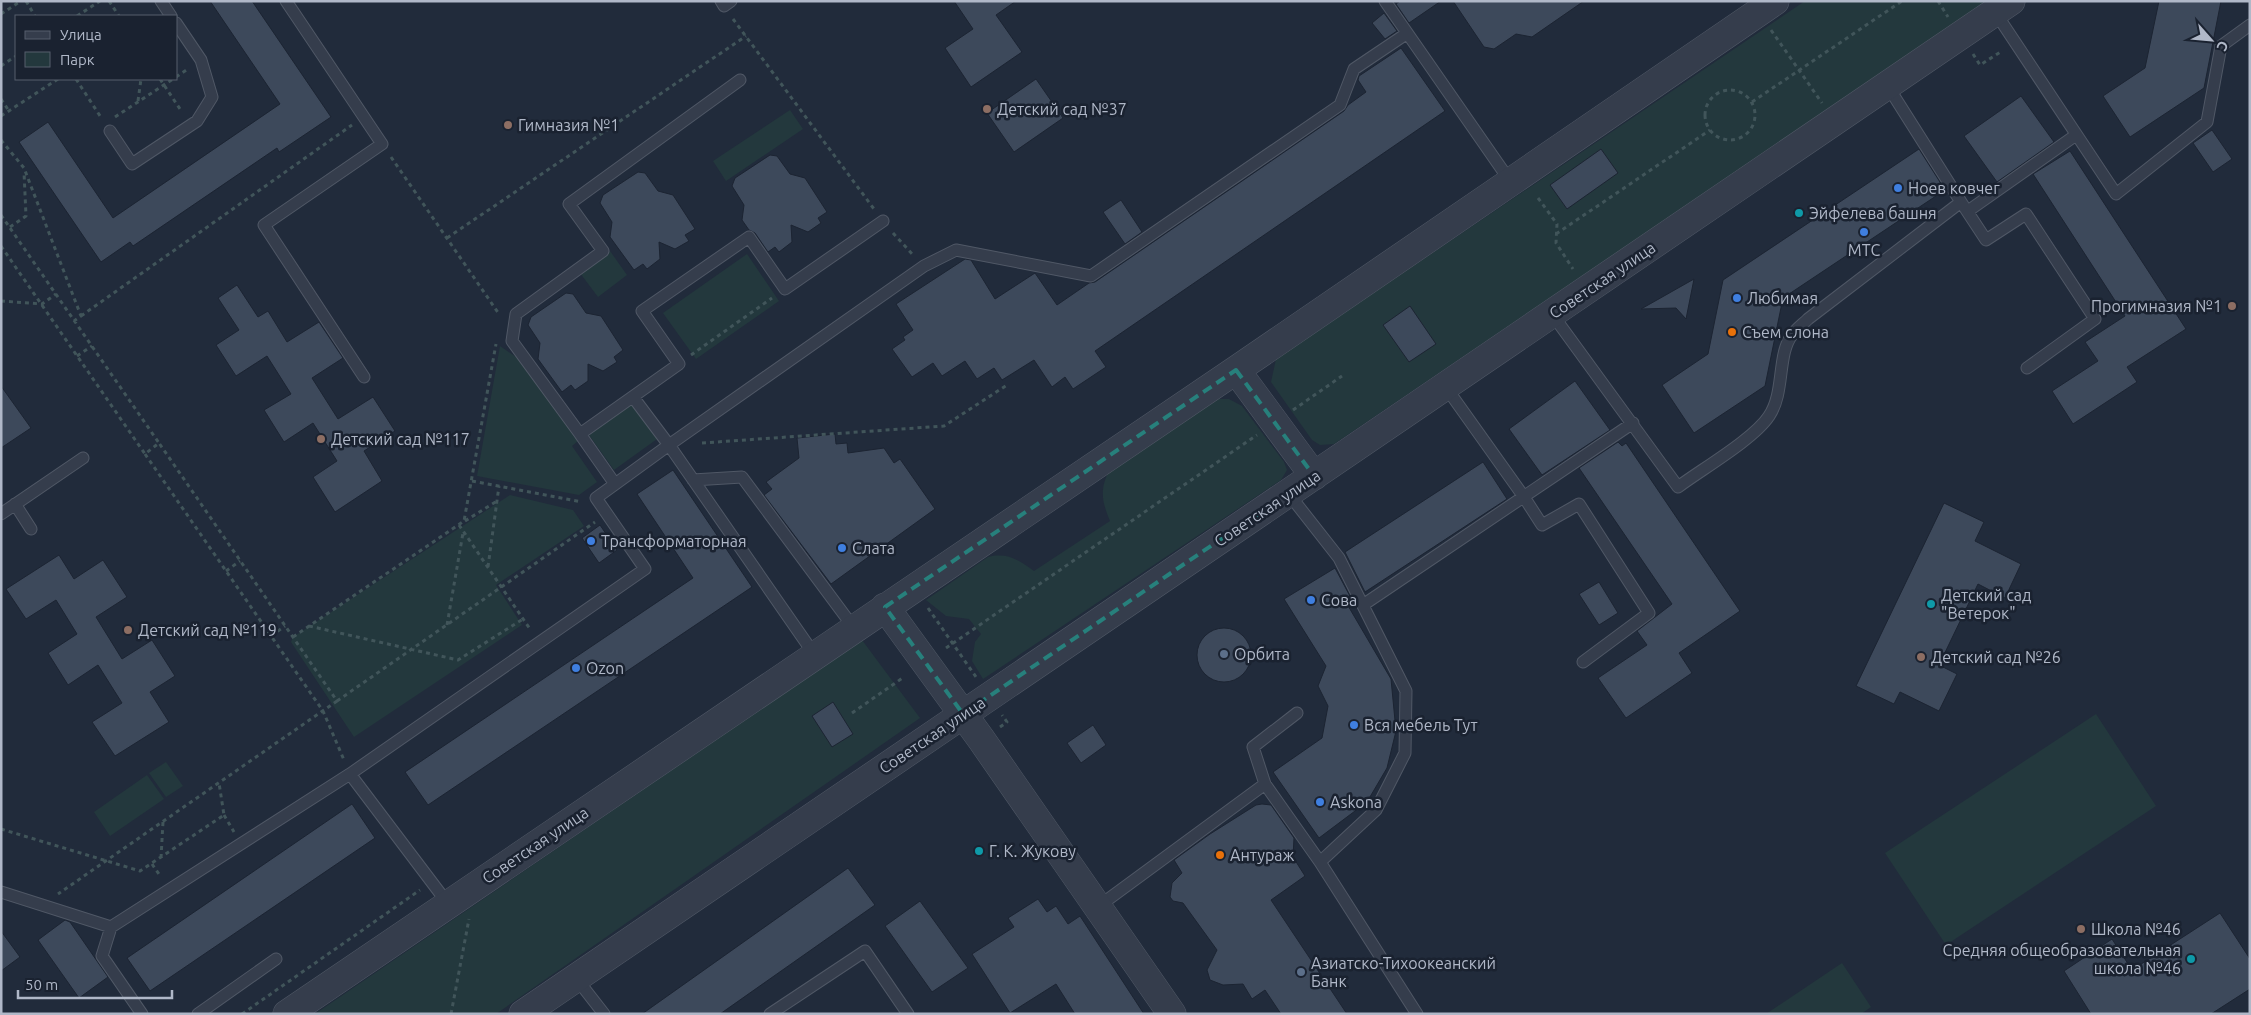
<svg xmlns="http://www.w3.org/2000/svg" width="2251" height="1015" viewBox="0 0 2251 1015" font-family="Ubuntu,sans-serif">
	<rect width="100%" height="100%" fill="#212b3b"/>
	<path fill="#23383d" d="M 1805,1 L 1990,1 L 1334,444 L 1320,445 L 1312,440 L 1271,382 L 1276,359 Z
		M 790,110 L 803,129 L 726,181 L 713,161 Z
		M 610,251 L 627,275 L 598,297 L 580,273 Z
		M 747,254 L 779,301 L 696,359 L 663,313 Z
		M 500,346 L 526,364 L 578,441 L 572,446 L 597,482 L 579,495 L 477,476 Z
		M 639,399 L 664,434 L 614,470 L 589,435 Z
		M 1216,399 L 1229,399 L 1242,406 L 1284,462 L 1287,470 L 1281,480 L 983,679 L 972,661 L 975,642 L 981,634 L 969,619 L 946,616 L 926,600 L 988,557 C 1008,552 1018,560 1034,571 L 1110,521 C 1102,502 1099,489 1110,469 Z
		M 510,495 L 573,510 L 584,526 L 496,585 L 522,625 L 354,737 L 291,642 L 293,637 Z
		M 862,640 L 920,718 L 496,1014 L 315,1014 Z
		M 2096,714 L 2156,806 L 1946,945 L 1885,853 Z
		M 166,762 L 183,786 L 166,797 L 149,773 Z
		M 147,775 L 164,799 L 110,836 L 94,812 Z
		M 1842,963 L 1871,1007 L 1861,1014 L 1766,1014 Z"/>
	<path fill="#3d495b" stroke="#1c2432" d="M 210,1 L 252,1 L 331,117 L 279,152 L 277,148 L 133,246 L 130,242 L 101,262 L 19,142 L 48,122 L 113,218 L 280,104 Z
		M 954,1 L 1016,1 L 996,15 L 1022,52 L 971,87 L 945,48 L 973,29 Z
		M 1400,1 L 1441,1 L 1409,23 L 1396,4 Z
		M 1453,1 L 1584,1 L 1532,37 L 1516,34 L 1494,49 L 1484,47 Z
		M 2159,1 L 2221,1 L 2204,88 L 2130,137 L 2103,96 L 2145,68 Z
		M 1384,13 L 1397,31 L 1385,39 L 1372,23 Z
		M 1401,48 L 1445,111 L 1095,351 L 1106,367 L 1073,389 L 1065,377 L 1052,387 L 1034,360 L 1002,380 L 994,368 L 977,379 L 965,361 L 942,376 L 933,363 L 912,377 L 892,349 L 905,340 L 903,337 L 913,330 L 896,304 L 965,259 L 971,260 L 995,299 L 1035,273 L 1057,305 L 1089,283 L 1095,282 L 1344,111 L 1348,105 L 1366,92 L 1358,80 L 1359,76 Z
		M 1036,79 L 1063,118 L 1014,152 L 987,113 Z
		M 2021,96 L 2054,142 L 1997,182 L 1964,136 Z
		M 2212,130 L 2232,159 L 2213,172 L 2193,143 Z
		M 1601,149 L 1618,173 L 1567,209 L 1550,185 Z
		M 1919,149 L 1945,190 L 1783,298 L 1765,386 L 1694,433 L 1662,385 L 1708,354 L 1723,280 Z
		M 2070,151 L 2186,329 L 2127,367 L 2137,382 L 2073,424 L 2052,391 L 2098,361 L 2085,342 L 2125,316 L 2033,174 Z
		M 770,155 L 777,156 L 790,174 L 805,178 L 827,212 L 818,218 L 821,223 L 808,232 L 791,225 L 792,242 L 779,252 L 775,247 L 768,252 L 755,233 L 749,230 L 742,220 L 744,205 L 732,186 L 735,178 Z
		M 638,172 L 645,173 L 658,191 L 673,195 L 695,229 L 685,235 L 689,241 L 675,249 L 659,242 L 660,259 L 647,269 L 643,264 L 634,270 L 610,237 L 612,222 L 600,203 L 603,195 Z
		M 1121,200 L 1142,232 L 1125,244 L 1103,212 Z
		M 1694,279 L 1686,319 L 1676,308 L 1641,309 Z
		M 237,285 L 258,317 L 268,311 L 287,342 L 319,322 L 343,358 L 312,378 L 338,419 L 373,397 L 395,431 L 364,451 L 382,481 L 335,512 L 313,477 L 337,461 L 313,423 L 284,442 L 264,410 L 291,394 L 267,356 L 236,376 L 216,345 L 239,330 L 218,298 Z
		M 566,293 L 573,294 L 586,313 L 601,316 L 623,350 L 614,357 L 617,362 L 603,371 L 588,364 L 588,381 L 575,390 L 571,385 L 562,392 L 538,359 L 540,343 L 528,325 L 531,317 Z
		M 1410,306 L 1436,344 L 1409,362 L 1383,325 Z
		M 1575,381 L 1610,430 L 1542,475 L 1509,429 Z
		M 1,386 L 31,428 L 1,448 Z
		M 835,434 L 836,444 L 847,443 L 848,453 L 884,448 L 894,463 L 900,459 L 935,509 L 831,584 L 764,495 L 772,489 L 766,482 L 799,458 L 797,438 Z
		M 1618,442 L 1622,446 L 1626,443 L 1740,611 L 1679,653 L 1692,673 L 1626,718 L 1598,678 L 1647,645 L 1637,631 L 1672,604 L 1579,468 Z
		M 1483,462 L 1507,499 L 1365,592 L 1345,552 Z
		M 673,470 L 752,587 L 428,805 L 405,772 L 693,578 L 637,494 Z
		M 1944,503 L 1984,522 L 1975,541 L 2021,564 L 2005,598 L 1978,584 L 1939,665 L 1957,674 L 1939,711 L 1900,692 L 1894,704 L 1856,686 Z
		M 600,525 L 617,550 L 599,563 L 582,538 Z
		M 59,555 L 74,579 L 103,560 L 127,597 L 96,617 L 122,659 L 152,640 L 175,676 L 150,692 L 169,722 L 115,756 L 92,722 L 122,703 L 98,665 L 68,685 L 48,653 L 77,634 L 56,600 L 26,619 L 6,589 Z
		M 1335,568 L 1352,600 L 1347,604 L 1391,679 L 1396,731 L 1387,768 L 1367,802 L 1319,838 L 1273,772 L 1322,738 L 1328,706 L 1318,686 L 1326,666 L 1284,599 Z
		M 1599,582 L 1618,613 L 1599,625 L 1579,594 Z
		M1197 655a27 27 0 1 1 54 0a27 27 0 1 1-54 0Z
		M 833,702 L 853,734 L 832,747 L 812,716 Z
		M 1093,725 L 1106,745 L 1081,763 L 1067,743 Z
		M 352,804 L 375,838 L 150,991 L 127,958 Z
		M 1262,804 L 1271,805 L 1294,838 L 1293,857 L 1305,876 L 1271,900 L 1347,1014 L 1281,1014 L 1265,990 L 1252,999 L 1243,984 L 1223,985 L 1210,980 L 1207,970 L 1217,950 L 1183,903 L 1173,901 L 1170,897 L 1172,883 L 1182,873 L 1174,860 L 1210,834 L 1256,805 Z
		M 848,868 L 875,905 L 720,1014 L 642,1014 Z
		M 1038,899 L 1047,912 L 1056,906 L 1068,924 L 1080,916 L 1144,1014 L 1075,1014 L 1056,984 L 1010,1013 L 972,954 L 1014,927 L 1008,918 Z
		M 920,901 L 968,968 L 932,992 L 885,926 Z
		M 2220,913 L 2250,959 L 2250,989 L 2211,1014 L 2091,1014 L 2064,971 L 2112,939 L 2132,970 Z
		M 65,920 L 70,922 L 108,977 L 79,998 L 38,940 Z
		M 1,931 L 20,957 L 1,971 Z"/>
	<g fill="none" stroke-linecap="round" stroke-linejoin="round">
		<defs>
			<path id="service" d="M 161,1 L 171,16
				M 286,1 L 382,144 L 264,225 L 364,377
				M 721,1 L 724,6 L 731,1
				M 1385,1 L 1510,181
				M 1995,12 L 2116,194 L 2207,122 L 2221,46 L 2250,25
				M 110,131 L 132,164 L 197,121 L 212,97 L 201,60 L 176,23
				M 1961,202 L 1986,240 L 2026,214 L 2095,319 L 2027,368
				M 1968,211 L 2076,135
				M 1552,314 L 1678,487 C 1702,469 1754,439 1769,416 C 1785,393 1777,354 1792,335 C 1796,329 1803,324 1808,319 L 1961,202 L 1887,85
				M 1445,386 L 1524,497 L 1542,525 L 1579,504 L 1649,613 L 1583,662
				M 580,434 L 512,341 L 516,314 L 603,251 L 569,204 L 740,80
				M 693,480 L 742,477 L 854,628
				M 615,484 L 580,434 L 679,364 L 642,311 L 749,237 L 785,289 L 883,221
				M 15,504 L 31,529
				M 1,514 L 83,458
				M 1363,605 L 1633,423
				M 814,654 L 669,445 L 924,266 L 956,250 L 1091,276 L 1340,105 L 1354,69 L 1406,34
				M 1265,784 L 1320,862 L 1376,810 L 1405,753 L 1406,691 L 1339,558 L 1288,493
				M 1320,862 L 1417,1014
				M 1,892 L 111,927 L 350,774
				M 449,905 L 350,774 L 645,569 L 596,498 L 669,445 L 633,397
				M 1099,906 L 1265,784 L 1253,747 L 1297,713
				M 111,927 L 102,956 L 142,1014
				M 576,978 L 604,1014
				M 198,1014 L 276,959
				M 770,1014 L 865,951 L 908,1014"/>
			<path id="tertiary" d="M 1236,370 L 1314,476
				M 885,607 L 981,739 L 1172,1014
				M 287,1014 L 1236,370 L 1775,1
				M 523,1014 L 2011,1"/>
		</defs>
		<use href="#service" stroke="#505866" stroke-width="13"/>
		<use href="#tertiary" stroke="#505866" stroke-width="29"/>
		<path stroke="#41555a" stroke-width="3" stroke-dasharray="4 4" stroke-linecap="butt" d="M 26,1 L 35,16
			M 109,1 L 119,16
			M 1938,1 L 1948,17
			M 1,14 L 21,1
			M 77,16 L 100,1
			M 733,19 L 874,209
			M 1771,30 L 1822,103
			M 1973,54 L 1980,65 L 2002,51
			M 1,66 L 16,56
			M 176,77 L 188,69
			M 76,79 L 102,119
			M 160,79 L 182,112
			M1705 115a25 25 0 1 1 50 0a25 25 0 1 1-50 0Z
			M 1,99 L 9,111
			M 138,101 L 141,79
			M 1752,102 L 1902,1
			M 1,116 L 58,79
			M 115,117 L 173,79
			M 1,140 L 24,168 L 81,316 L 74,321
			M 391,157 L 499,314
			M 1538,198 L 1557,224 L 1556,243 L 1573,269
			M 1,215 L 159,443
			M 10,227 L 26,216 L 24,172
			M 893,233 L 914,256
			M 1556,234 L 1710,130
			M 447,238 L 746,36
			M 1,246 L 145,454 L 159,443 L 337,701 L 58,894
			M 1,301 L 42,304 L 56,294
			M 81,316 L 352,125
			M 691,355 L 772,298
			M 77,356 L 92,346
			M 1293,410 L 1342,376
			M 702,443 L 944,426 L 1007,385
			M 145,454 L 323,711 L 344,760
			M 472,481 L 582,502
			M 465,521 L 497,501
			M 459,525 L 530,629
			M 488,567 L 499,486
			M 226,571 L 240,561
			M 928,608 L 976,677
			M 447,625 L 463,533
			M 309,626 L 458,660 L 523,619
			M 271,636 L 285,626
			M 293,637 L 464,521 L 496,344
			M 946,648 L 1257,435
			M 337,701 L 595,522
			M 852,713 L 904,677
			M 1000,727 L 1007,722 L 1002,715
			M 224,815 L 234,832
			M 1,829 L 140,871 L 224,815 L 219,783
			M 161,858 L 163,822
			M 152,864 L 161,877
			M 242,1014 L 420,890
			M 451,1014 L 469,919"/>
		<use href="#service" stroke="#353d4c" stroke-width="11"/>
		<use href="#tertiary" stroke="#353d4c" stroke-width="28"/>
	</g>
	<path fill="none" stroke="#27807c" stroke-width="4" stroke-dasharray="10 6" stroke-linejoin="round" d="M 1236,370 L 1314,476 L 963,714 L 885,607 Z"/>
	<g fill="#8d6e63" stroke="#1a2230" stroke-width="2">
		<circle cx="987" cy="109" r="5"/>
		<circle cx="508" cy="125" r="5"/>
		<circle cx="2232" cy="306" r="5"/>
		<circle cx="321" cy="439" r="5"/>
		<circle cx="128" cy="630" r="5"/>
		<circle cx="1921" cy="657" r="5"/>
		<circle cx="2081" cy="929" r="5"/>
	</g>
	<g fill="#3f7fe0" stroke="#1a2230" stroke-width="2">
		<circle cx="1898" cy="188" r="5"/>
		<circle cx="1864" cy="232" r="5"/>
		<circle cx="1737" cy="298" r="5"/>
		<circle cx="591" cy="541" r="5"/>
		<circle cx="842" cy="548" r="5"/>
		<circle cx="1311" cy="600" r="5"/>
		<circle cx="576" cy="668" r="5"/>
		<circle cx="1354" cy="725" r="5"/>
		<circle cx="1320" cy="802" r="5"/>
	</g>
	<g fill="#0f9aa8" stroke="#1a2230" stroke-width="2">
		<circle cx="1799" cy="213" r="5"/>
		<circle cx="1931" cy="604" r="5"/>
		<circle cx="979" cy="851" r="5"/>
		<circle cx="2191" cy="959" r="5"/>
	</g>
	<g fill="#e8710a" stroke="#1a2230" stroke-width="2">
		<circle cx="1732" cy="332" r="5"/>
		<circle cx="1220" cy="855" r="5"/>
	</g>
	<g fill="#5c6f8a" stroke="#1a2230" stroke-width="2">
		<circle cx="1224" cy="654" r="5"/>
		<circle cx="1301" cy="972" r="5"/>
	</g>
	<g text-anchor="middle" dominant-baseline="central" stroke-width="5" stroke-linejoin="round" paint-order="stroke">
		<g font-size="16" fill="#b0b8c8" stroke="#1a2230" text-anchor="start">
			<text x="997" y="109">Детский сад №37</text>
			<text x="518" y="125">Гимназия №1</text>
			<text x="1908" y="188">Ноев ковчег</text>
			<text x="1809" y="213">Эйфелева башня</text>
			<text x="1864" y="250" text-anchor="middle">МТС</text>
			<text x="1747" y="298">Любимая</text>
			<text x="2222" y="306" text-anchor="end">Прогимназия №1</text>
			<text x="1742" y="332">Съем слона</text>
			<text x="331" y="439">Детский сад №117</text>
			<text x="601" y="541">Трансформаторная</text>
			<text x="852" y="548">Слата</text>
			<text x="1941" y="595">Детский сад<tspan x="1941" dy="18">"Ветерок"</tspan></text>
			<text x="1321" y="600">Сова</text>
			<text x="138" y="630">Детский сад №119</text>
			<text x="1234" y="654">Орбита</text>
			<text x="1931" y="657">Детский сад №26</text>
			<text x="586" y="668">Ozon</text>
			<text x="1364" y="725">Вся мебель Тут</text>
			<text x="1330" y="802">Askona</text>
			<text x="989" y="851">Г. К. Жукову</text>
			<text x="1230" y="855">Антураж</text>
			<text x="2091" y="929">Школа №46</text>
			<text x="2181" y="950" text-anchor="end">Средняя общеобразовательная<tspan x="2181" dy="18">школа №46</tspan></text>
			<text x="1311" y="963">Азиатско-Тихоокеанский<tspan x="1311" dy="18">Банк</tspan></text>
		</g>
		<g font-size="16" fill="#b0b8c8" stroke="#1a2230">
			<text transform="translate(1602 280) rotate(-34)">Советская улица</text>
			<text transform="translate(1267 508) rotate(-34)">Советская улица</text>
			<text transform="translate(932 735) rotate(-34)">Советская улица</text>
			<text transform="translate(535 845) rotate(-34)">Советская улица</text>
		</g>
	</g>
	<rect width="2251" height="1015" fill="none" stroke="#b0b8c8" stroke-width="5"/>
	<rect x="15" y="15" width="162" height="65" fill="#1a2230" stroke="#565e6d"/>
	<rect x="25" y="31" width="25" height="8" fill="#353d4c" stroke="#565e6d"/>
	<text x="60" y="40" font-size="15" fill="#b0b8c8">Улица</text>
	<rect x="25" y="52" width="25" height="15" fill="#23383d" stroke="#565e6d"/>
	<text x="60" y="65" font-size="15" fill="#b0b8c8">Парк</text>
	<g transform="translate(2211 40) rotate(117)" stroke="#1a2230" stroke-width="4" paint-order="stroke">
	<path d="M0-4L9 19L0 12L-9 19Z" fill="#b0b8c8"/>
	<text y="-8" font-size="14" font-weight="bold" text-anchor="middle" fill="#b0b8c8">С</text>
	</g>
	<path d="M18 990v8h154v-8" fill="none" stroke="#b0b8c8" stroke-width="2.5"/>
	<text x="25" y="990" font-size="15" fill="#b0b8c8" stroke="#1a2230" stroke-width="4" paint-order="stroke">50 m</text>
</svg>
